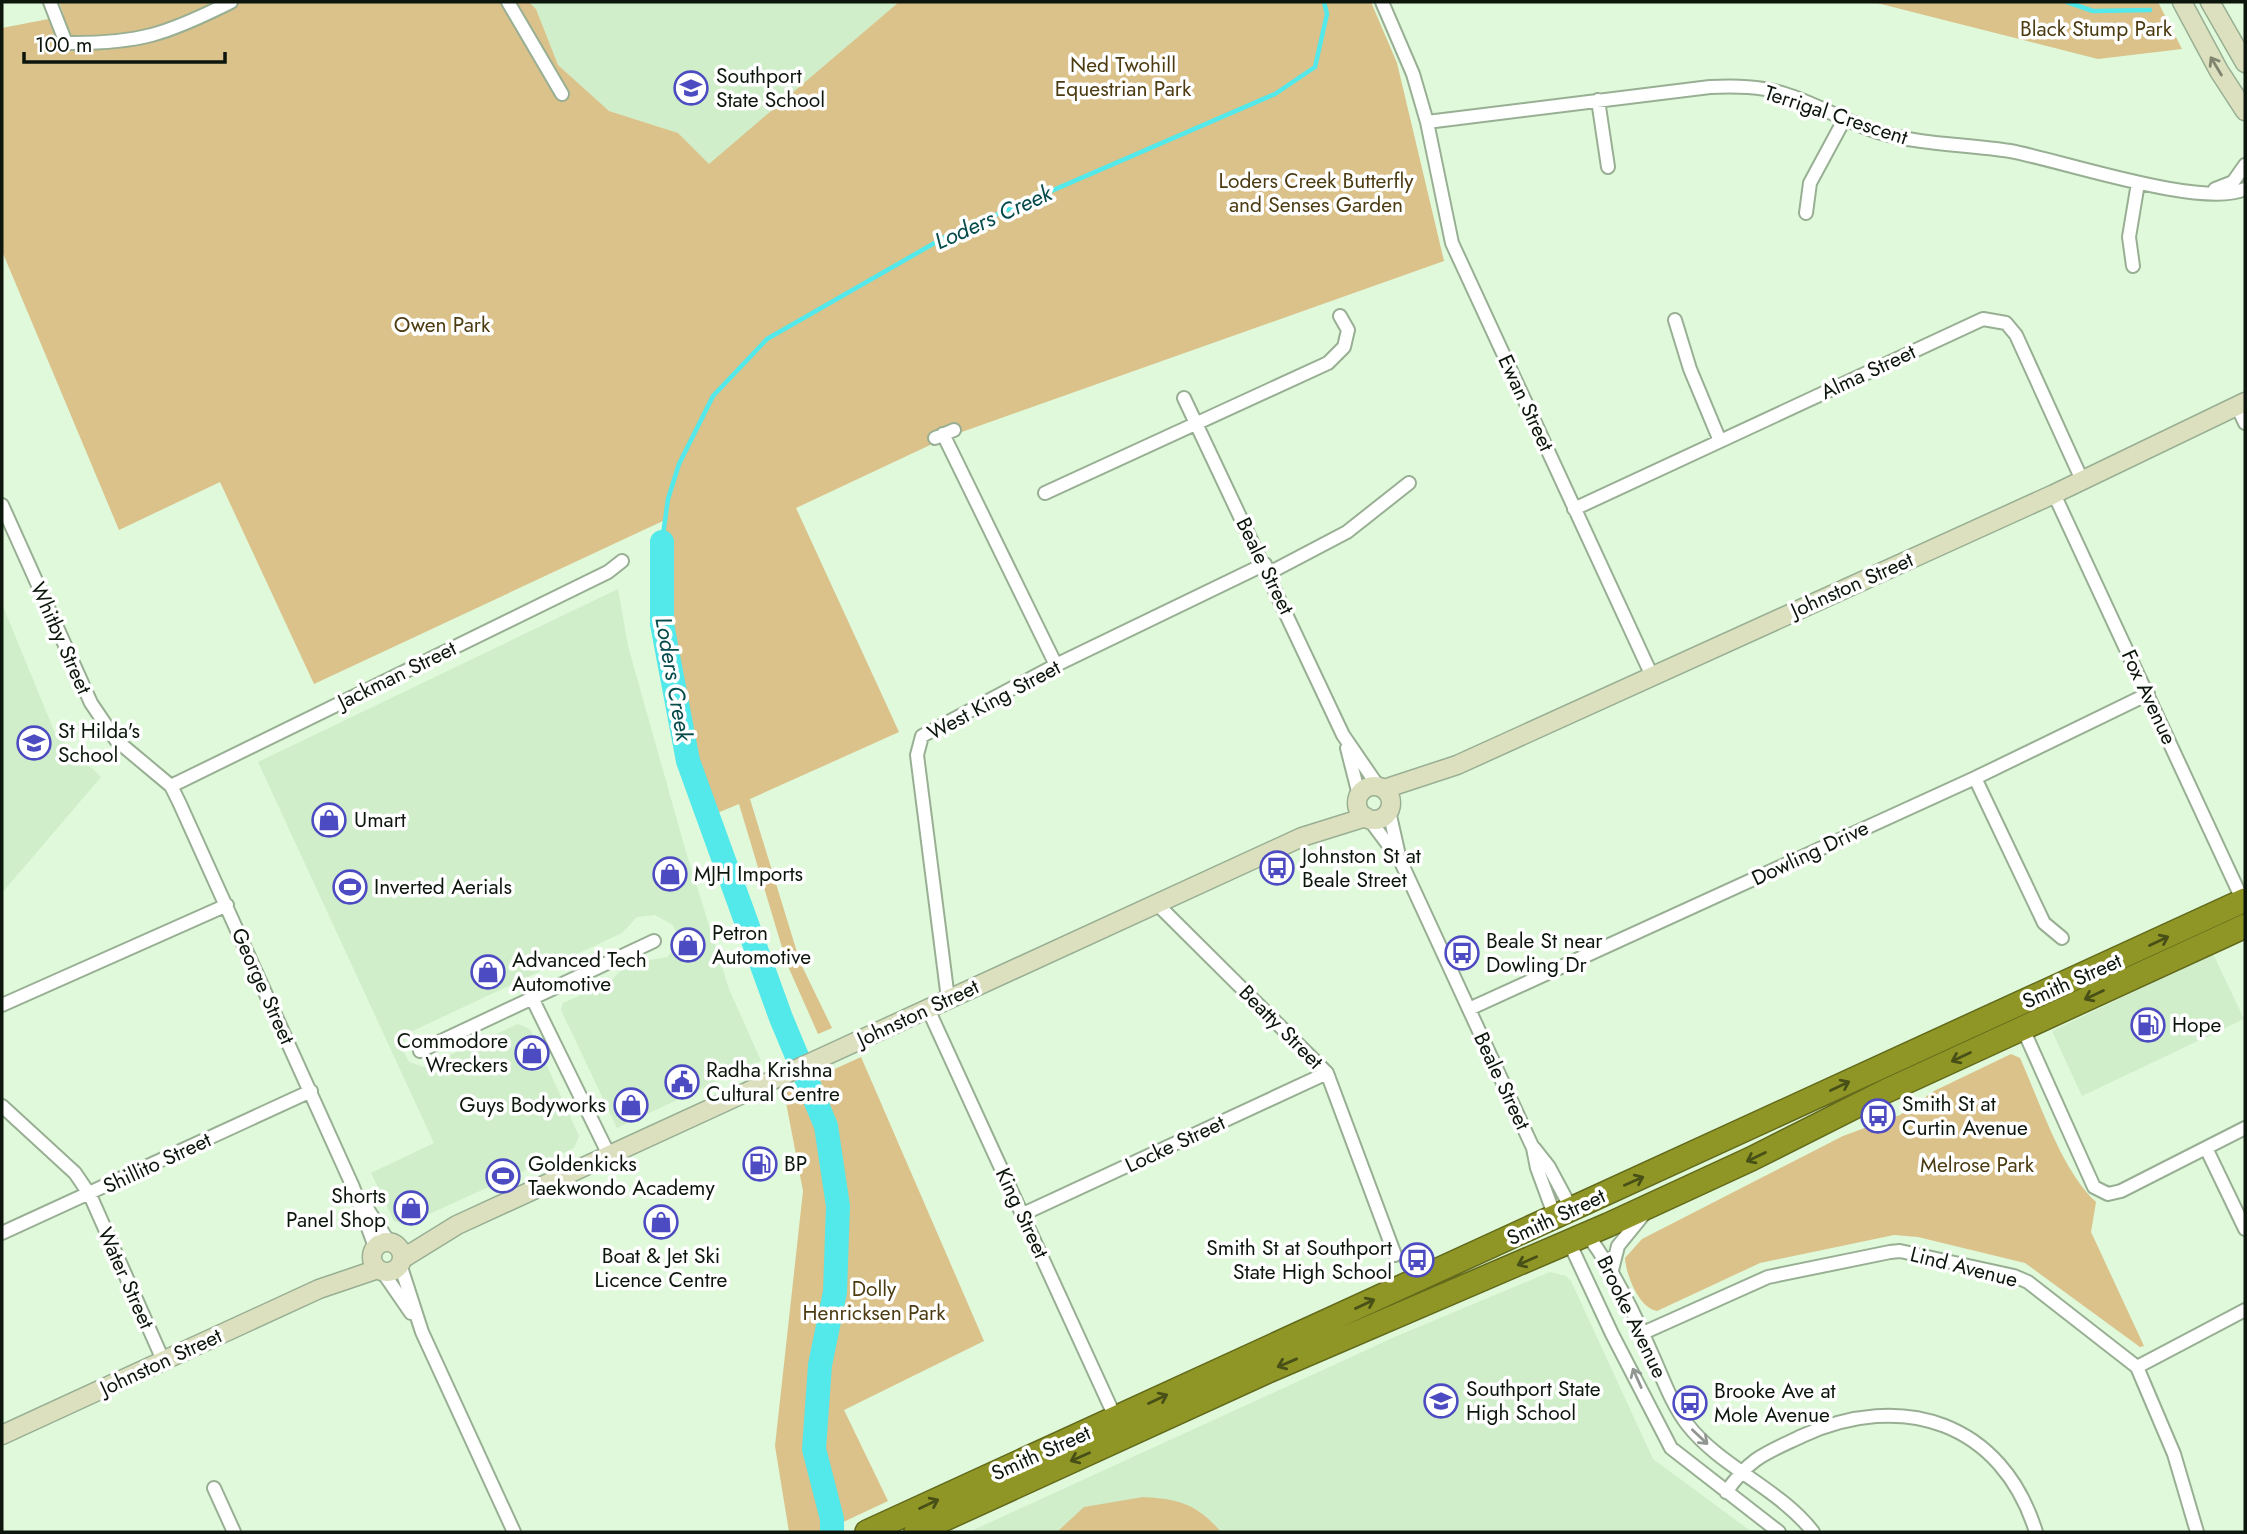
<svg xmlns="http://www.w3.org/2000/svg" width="2247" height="1534" viewBox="0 0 2247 1534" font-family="Jost,sans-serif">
	<rect width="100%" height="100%" fill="#dff9da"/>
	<path fill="#cfeec9" d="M 529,2 L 899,2 L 709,165 L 678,133 L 609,111 L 558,65 L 536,9 Z
		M 618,589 L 628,646 L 686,852 L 729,989 L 761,1061 L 617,1128 L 561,1010 L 563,1003 L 610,982 L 619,972 L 633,963 L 668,957 L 679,939 L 673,925 L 655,915 L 637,917 L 622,933 L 406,1034 L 403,1050 L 409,1062 L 424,1067 L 518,1024 L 530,1029 L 579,1136 L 574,1148 L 405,1225 L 394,1221 L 371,1173 L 434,1143 L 258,762 Z
		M 2,604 L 55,733 L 101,777 L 2,893 Z
		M 2213,954 L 2244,1019 L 2082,1096 L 2052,1031 Z
		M 1550,1272 L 1566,1276 L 1571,1281 L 1653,1459 L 1752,1532 L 969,1532 L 1397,1336 Z"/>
	<path fill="#dbc18a" d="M 59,2 L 529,2 L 536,9 L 558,65 L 609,111 L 678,133 L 709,164 L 899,2 L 1371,2 L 1397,63 L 1444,261 L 945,438 L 796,508 L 899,732 L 750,799 L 800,962 L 832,1028 L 818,1034 L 787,964 L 739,804 L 710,816 C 674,724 652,619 665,520 L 314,684 L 220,482 L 119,530 L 2,251 L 2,28 L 64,16 Z
		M 1873,2 L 2158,2 L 2182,49 L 2098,59 Z
		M 2011,1054 L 2020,1058 C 2040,1102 2061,1170 2096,1202 L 2091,1232 L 2144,1346 L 2140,1347 L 2025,1263 L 1918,1237 L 1894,1235 L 1760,1263 L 1657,1311 C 1639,1308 1626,1275 1625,1258 L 1642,1239 L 1843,1136 L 1900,1115 L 1934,1091 Z
		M 861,1057 L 984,1341 L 844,1410 L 888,1501 L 822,1532 L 789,1532 L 775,1446 L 803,1191 L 784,1092 Z
		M 1143,1497 C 1179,1499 1197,1504 1221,1532 L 1057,1532 L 1084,1507 Z"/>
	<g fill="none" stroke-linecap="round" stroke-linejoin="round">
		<path stroke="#53e8e9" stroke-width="4.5" d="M 2067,2 L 2093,11 L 2150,10
			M 662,542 L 668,499 L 679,464 L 713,396 L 767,339 L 945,237 L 1275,94 L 1315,67 L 1327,14 L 1324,2"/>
		<path stroke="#53e8e9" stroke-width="24" d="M 662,542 L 662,624 L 688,761 L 781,1018 L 826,1126 L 838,1206 L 835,1292 L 820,1365 L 814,1449 L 832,1519 L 832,1532"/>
		<defs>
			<path id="street" d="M 50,2 L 66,43 C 139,44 167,34 231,2
				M 508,2 L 562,94
				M 1382,2 L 1413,74 L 1427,122 L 1452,243 L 1652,676
				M 1598,100 L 1608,167
				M 1427,122 L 1710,87 C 1735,86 1761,86 1785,94 C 1817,104 1846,122 1878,132 C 1921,145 1966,144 2010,151 C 2060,160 2203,209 2245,189
				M 2215,189 L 2233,182 L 2245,165
				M 1806,213 L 1810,183 L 1844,120
				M 2133,266 L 2129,237 L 2138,183
				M 1675,320 L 1690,369 L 1720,441
				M 1184,398 L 1343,735 L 1378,786
				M 2237,406 L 2245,423
				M 943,434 L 1056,665
				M 935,438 L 954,430
				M 1045,493 L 1328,363 L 1344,347 L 1348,330 L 1340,316
				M 2054,494 L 2243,901
				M 2,505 L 91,703 L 116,740 L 171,786 L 179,802 L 353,1187 L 375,1247
				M 1574,509 L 1983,319 L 2006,323 L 2016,335 L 2082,480
				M 1269,573 L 1347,532 L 1409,483
				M 1347,748 L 1359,795
				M 1975,778 L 2044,923 L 2062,938
				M 171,786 L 608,572 L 622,561
				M 1389,811 L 1398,851
				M 1369,819 L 1401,862 L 1533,1148 L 1537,1168 L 1555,1217
				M 1156,903 L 1327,1073 L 1395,1255
				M 948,999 L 917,755 L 922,736 L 1056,665 L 1265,564
				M 533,1000 L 609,1155
				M 2,1005 L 227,905
				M 928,1009 L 1116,1419
				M 1469,1009 L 1975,778 L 2148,694
				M 2023,1029 L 2094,1187 L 2108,1194 L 2121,1191 L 2245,1128
				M 420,1051 L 654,941
				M 2,1106 L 75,1173 L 90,1195 L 163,1360
				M 1534,1148 L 1549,1167 L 1572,1210
				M 2206,1148 L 2245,1229
				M 361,1199 L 389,1242
				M 1023,1214 L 1327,1073
				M 2,1233 L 311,1091
				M 1587,1234 C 1614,1271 1633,1310 1651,1352 C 1662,1376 1671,1403 1687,1424 C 1720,1467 1779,1488 1813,1532
				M 1569,1242 L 1612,1334 L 1671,1448 L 1779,1532
				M 400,1264 L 422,1332 L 514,1532
				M 1612,1270 L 1618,1246 L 1644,1214
				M 382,1271 L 411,1313
				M 1643,1333 L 1768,1277 L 1890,1252 L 1900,1251 L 2014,1276 L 2028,1282 L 2137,1367 L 2174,1454 L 2197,1532
				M 2137,1367 L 2245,1310
				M 214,1488 L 234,1532
				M 1726,1492 C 1751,1457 1764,1454 1802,1436 C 1902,1390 2002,1422 2036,1532"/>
			<path id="secondary" d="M 2182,2 L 2219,71 L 2245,111
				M 2210,2 L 2245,63
				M1357 803a17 17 0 1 1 34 0a17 17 0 1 1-34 0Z
				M 1384,789 L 1457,765 L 2054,494 L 2245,402
				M372 1257a15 15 0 1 1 30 0a15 15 0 1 1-30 0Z
				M 402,1259 L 457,1225 L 1302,837 L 1366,817
				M 2,1435 L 319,1289 L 378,1269"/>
			<path id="highway" d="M 867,1532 L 2245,900
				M 916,1532 L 1268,1371 L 1608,1225 L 1751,1159 L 1886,1091 L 2245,926"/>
		</defs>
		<use href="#street" stroke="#98af93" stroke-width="16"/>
		<use href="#secondary" stroke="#98af93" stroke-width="21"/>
		<use href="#highway" stroke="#62691c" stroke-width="26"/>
		<use href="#street" stroke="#fff" stroke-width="12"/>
		<use href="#secondary" stroke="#dde0be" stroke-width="18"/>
		<use href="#highway" stroke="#8f9625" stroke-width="23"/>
	</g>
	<defs><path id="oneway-shaft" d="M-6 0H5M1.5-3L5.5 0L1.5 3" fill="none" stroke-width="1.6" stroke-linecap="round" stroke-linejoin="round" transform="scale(1.75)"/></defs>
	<use stroke="#7f856e" href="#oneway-shaft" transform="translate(2216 66) rotate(-121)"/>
	<g stroke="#485017">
		<use href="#oneway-shaft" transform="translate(2159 941) rotate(-25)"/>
		<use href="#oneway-shaft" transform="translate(2094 995) rotate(155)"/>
		<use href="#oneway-shaft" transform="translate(1961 1057) rotate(155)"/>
		<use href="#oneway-shaft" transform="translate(1840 1086) rotate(-25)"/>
		<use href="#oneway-shaft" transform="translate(1756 1157) rotate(154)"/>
		<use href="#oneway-shaft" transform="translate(1634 1181) rotate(-24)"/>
		<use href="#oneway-shaft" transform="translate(1527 1261) rotate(156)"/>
		<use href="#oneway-shaft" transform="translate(1365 1304) rotate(-25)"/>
		<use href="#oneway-shaft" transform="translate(1287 1363) rotate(157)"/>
		<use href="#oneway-shaft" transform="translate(1158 1399) rotate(-25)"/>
		<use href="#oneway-shaft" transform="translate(1080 1457) rotate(156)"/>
		<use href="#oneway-shaft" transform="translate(929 1504) rotate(-25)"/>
	</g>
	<g stroke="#929692">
		<use href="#oneway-shaft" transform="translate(1637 1378) rotate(-114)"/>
		<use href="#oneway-shaft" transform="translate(1700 1437) rotate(43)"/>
	</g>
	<defs>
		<symbol id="school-ring" viewBox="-11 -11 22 22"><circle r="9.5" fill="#fff" stroke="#4d4bc1" stroke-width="1.5"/><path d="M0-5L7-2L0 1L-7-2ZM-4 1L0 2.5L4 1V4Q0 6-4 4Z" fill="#4d4bc1"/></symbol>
		<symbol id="shop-ring" viewBox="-11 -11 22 22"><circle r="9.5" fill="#fff" stroke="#4d4bc1" stroke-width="1.5"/><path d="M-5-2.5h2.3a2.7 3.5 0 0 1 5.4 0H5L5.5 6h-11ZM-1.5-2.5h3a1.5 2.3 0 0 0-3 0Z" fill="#4d4bc1"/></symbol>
		<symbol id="bus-ring" viewBox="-11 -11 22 22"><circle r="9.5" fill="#fff" stroke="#4d4bc1" stroke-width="1.5"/><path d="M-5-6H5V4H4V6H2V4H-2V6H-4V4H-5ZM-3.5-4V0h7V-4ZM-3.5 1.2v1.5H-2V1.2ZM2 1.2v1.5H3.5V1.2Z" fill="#4d4bc1"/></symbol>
		<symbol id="stadium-ring" viewBox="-11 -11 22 22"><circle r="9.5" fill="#fff" stroke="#4d4bc1" stroke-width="1.5"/><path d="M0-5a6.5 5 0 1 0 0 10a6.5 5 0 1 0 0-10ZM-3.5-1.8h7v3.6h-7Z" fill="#4d4bc1"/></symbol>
		<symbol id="fuel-ring" viewBox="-11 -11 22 22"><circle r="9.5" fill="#fff" stroke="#4d4bc1" stroke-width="1.5"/><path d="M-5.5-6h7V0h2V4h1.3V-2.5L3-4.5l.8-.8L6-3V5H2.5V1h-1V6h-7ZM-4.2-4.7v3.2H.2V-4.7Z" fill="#4d4bc1"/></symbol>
		<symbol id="civic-ring" viewBox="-11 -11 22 22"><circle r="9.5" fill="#fff" stroke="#4d4bc1" stroke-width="1.5"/><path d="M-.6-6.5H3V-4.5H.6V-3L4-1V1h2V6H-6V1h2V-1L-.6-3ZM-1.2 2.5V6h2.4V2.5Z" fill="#4d4bc1"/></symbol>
	</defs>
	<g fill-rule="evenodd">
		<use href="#school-ring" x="672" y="69" width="38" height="38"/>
		<use href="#school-ring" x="15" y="724" width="38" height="38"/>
		<use href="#shop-ring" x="310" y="801" width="38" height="38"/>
		<use href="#bus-ring" x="1258" y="849" width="38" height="38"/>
		<use href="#shop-ring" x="651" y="855" width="38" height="38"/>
		<use href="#stadium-ring" x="331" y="868" width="38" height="38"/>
		<use href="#shop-ring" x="669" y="926" width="38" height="38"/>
		<use href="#bus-ring" x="1443" y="934" width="38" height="38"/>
		<use href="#shop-ring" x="469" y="953" width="38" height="38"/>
		<use href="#fuel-ring" x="2129" y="1006" width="38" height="38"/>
		<use href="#shop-ring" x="513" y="1034" width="38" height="38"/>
		<use href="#civic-ring" x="663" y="1063" width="38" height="38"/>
		<use href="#shop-ring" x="612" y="1086" width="38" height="38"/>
		<use href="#bus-ring" x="1859" y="1097" width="38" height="38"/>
		<use href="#fuel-ring" x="741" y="1145" width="38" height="38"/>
		<use href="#stadium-ring" x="484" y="1157" width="38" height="38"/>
		<use href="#shop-ring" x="392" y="1189" width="38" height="38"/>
		<use href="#shop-ring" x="642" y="1203" width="38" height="38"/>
		<use href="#bus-ring" x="1398" y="1241" width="38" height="38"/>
		<use href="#school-ring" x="1422" y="1382" width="38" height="38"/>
		<use href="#bus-ring" x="1671" y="1384" width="38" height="38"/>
	</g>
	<g text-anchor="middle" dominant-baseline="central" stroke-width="7" stroke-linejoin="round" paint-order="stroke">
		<g font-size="21" fill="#4c3b11" stroke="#fff">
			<text x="2096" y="29">Black Stump Park</text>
			<text x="1123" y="65">Ned Twohill<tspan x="1123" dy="24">Equestrian Park</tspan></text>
			<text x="1316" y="181">Loders Creek Butterfly<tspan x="1316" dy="24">and Senses Garden</tspan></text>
			<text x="442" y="325">Owen Park</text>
			<text x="1977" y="1165">Melrose Park</text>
			<text x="874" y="1289">Dolly<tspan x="874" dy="24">Henricksen Park</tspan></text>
		</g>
		<g font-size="21" fill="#0d160c" stroke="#fff" text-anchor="start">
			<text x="716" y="76">Southport<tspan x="716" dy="24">State School</tspan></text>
			<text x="58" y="731">St Hilda's<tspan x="58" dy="24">School</tspan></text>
			<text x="354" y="820">Umart</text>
			<text x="1302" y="856">Johnston St at<tspan x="1302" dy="24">Beale Street</tspan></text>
			<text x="694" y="874">MJH Imports</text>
			<text x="374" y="887">Inverted Aerials</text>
			<text x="712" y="933">Petron<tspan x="712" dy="24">Automotive</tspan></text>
			<text x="1486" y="941">Beale St near<tspan x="1486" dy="24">Dowling Dr</tspan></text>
			<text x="512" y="960">Advanced Tech<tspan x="512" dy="24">Automotive</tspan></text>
			<text x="2172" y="1025">Hope</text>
			<text x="508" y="1041" text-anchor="end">Commodore<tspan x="508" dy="24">Wreckers</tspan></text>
			<text x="706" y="1070">Radha Krishna<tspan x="706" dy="24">Cultural Centre</tspan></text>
			<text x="1902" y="1104">Smith St at<tspan x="1902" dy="24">Curtin Avenue</tspan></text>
			<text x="606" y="1105" text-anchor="end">Guys Bodyworks</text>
			<text x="528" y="1164">Goldenkicks<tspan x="528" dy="24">Taekwondo Academy</tspan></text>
			<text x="784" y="1164">BP</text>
			<text x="386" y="1196" text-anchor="end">Shorts<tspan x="386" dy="24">Panel Shop</tspan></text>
			<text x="1392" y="1248" text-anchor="end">Smith St at Southport<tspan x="1392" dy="24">State High School</tspan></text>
			<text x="661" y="1256" text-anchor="middle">Boat &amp; Jet Ski<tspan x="661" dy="24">Licence Centre</tspan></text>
			<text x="1466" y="1389">Southport State<tspan x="1466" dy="24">High School</tspan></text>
			<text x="1714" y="1391">Brooke Ave at<tspan x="1714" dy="24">Mole Avenue</tspan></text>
		</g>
		<g font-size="21" fill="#0d160c" stroke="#fff">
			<text transform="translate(1836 115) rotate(18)">Terrigal Crescent</text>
			<text transform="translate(1868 372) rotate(-25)">Alma Street</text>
			<text transform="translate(1526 403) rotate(65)">Ewan Street</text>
			<text transform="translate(1265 566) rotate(64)">Beale Street</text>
			<text transform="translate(1852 585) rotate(-24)">Johnston Street</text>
			<text transform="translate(61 638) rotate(66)">Whitby Street</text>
			<text transform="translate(397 675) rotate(-26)">Jackman Street</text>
			<text transform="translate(2149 697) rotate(65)">Fox Avenue</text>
			<text transform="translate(994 700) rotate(-28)">West King Street</text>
			<text transform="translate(1810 853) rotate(-25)">Dowling Drive</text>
			<text transform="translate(2072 981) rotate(-24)">Smith Street</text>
			<text transform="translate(263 986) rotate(66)">George Street</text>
			<text transform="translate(918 1013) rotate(-25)">Johnston Street</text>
			<text transform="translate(1281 1027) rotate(45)">Beatty Street</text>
			<text transform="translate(1502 1081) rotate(65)">Beale Street</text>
			<text transform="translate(1175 1144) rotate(-25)">Locke Street</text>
			<text transform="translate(157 1163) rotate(-25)">Shillito Street</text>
			<text transform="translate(1022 1213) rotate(65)">King Street</text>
			<text transform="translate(1556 1217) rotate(-25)">Smith Street</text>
			<text transform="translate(1964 1267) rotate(14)">Lind Avenue</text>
			<text transform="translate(126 1278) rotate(66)">Water Street</text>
			<text transform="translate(1632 1317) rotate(64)">Brooke Avenue</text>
			<text transform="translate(161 1362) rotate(-25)">Johnston Street</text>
			<text transform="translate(1041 1453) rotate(-24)">Smith Street</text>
		</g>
		<g font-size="23" font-style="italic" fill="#064b4b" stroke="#fff">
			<text transform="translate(993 217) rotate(-24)">Loders Creek</text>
			<text transform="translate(674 679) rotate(80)">Loders Creek</text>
		</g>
	</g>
	<rect width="2247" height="1534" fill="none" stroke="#0d160c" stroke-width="7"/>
	<path d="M24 52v10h201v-10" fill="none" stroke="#0d160c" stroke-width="3.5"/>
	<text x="35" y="52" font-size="21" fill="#0d160c" stroke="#ffffff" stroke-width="5" paint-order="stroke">100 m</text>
</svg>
